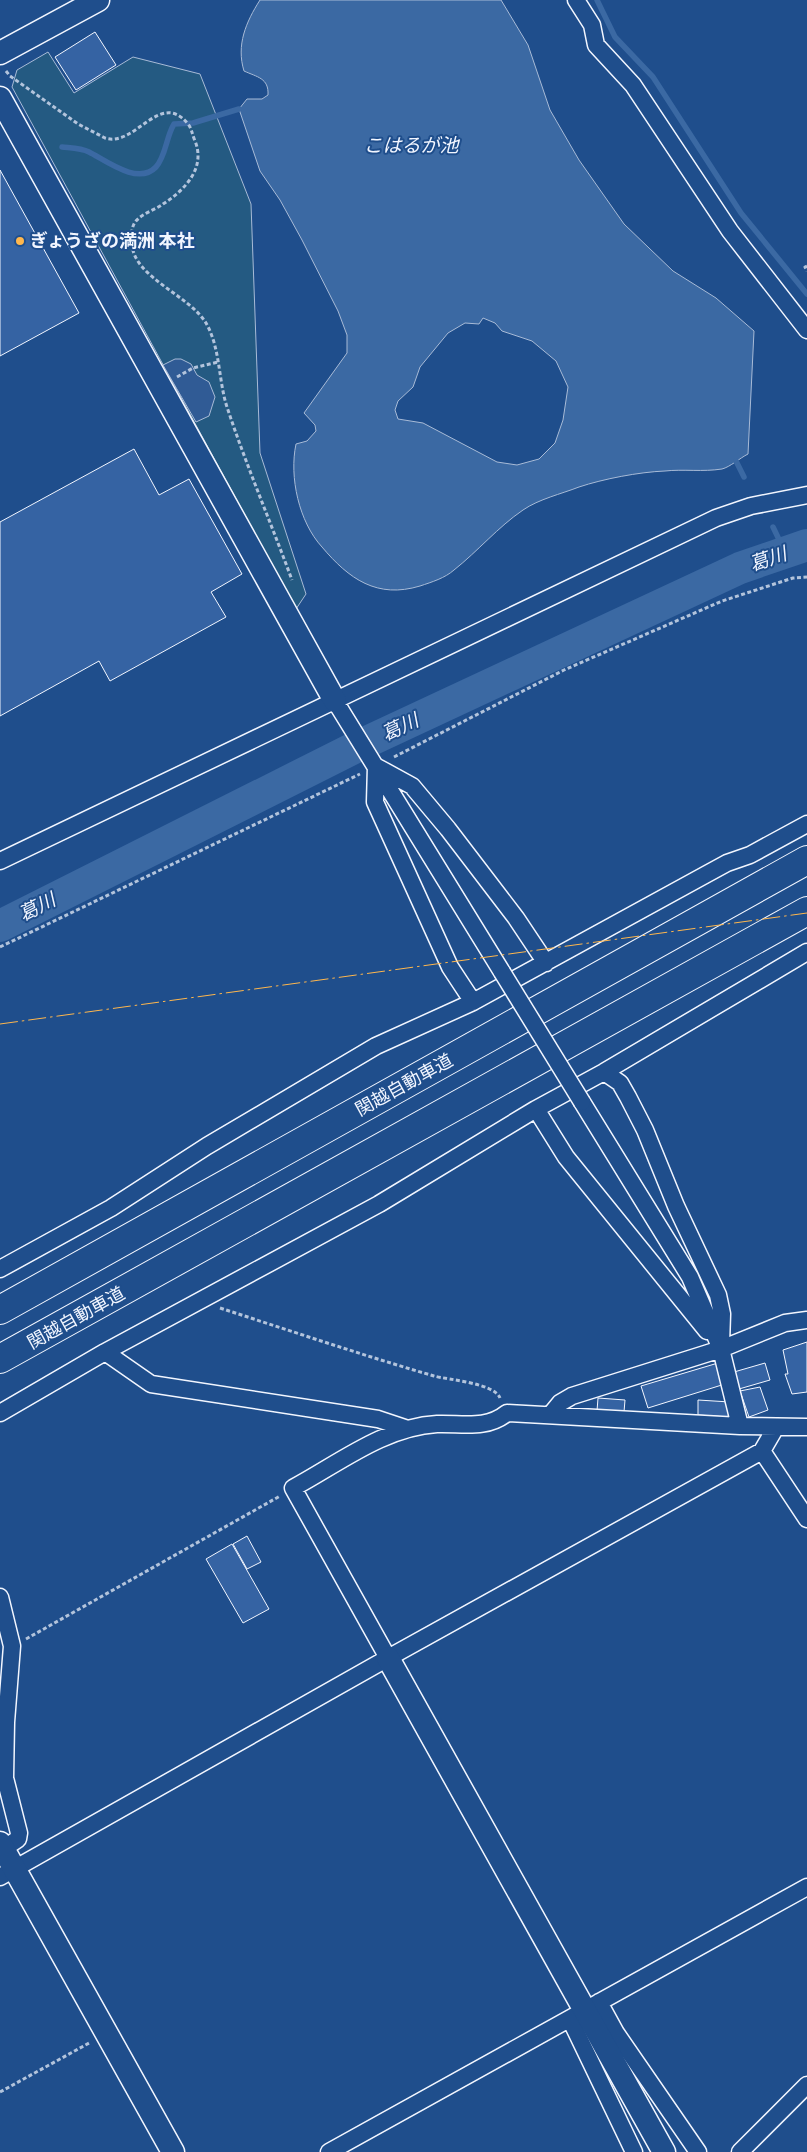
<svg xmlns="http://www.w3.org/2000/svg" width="807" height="2152" viewBox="0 0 807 2152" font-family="'Crimson Pro','Noto Sans JP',serif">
	<rect width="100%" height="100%" fill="#1f4e8c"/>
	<path fill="#245a82" stroke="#a8bbd7" d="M 48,52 L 74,93 L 133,57 L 200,74 L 251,204 L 260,453 L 306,594 L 296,609 L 12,87 L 17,70 Z"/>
	<path fill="#305b95" stroke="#a8bbd7" d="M 175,359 L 181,359 L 191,364 L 197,375 L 209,382 L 215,397 L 209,416 L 196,422 L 163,365 Z"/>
	<path fill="#3b69a3" stroke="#a8bbd7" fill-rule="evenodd" d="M 260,0 L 501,0 L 528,45 L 550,110 L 579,160 L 624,224 L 673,271 L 716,298 L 754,331 L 748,454 C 740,458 730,467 722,469 C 703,472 683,469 665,471 C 639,472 603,479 579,487 C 561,494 539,499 523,510 C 498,527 478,551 454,570 C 445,578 432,582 420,586 C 377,599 349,579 322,547 C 299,522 289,477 296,444 L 307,441 L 316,431 L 315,425 L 304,413 L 347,353 L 347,335 L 338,311 L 302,240 L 280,200 L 260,171 L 239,109 L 247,99 L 262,99 L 268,95 C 269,78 257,77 244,71 C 236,45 246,22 260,0 ZM 483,318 L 495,323 L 502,331 L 532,341 L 556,361 L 568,387 L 563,420 L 555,443 L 539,459 L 517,465 L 497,462 L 423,423 L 398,419 L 395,410 L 398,401 L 413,387 L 420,367 L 448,333 L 465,323 L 479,324 Z"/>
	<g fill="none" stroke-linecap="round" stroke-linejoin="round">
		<path stroke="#3b69a3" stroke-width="5.5" d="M 597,0 L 615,37 L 653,77 L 741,213 L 807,294
			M 62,147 C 71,148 81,148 89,152 C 105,160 138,186 156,167 C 166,156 166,137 174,124 L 193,123 L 239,109
			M 736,461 L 744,477
			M 773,527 L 785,552"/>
		<path stroke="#3b69a3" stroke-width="32" d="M 0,926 L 356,747 L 740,568 L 807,545"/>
	</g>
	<path fill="#3563a3" stroke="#f2f6ff" d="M 95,32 L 116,65 L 76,90 L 55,57 Z
		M 0,170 L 79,313 L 0,356 Z
		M 134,449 L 159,495 L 189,479 L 242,574 L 211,592 L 226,617 L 110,681 L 99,661 L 0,716 L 0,522 Z
		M 807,1342 L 807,1392 L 792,1394 L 785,1374 L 788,1374 L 783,1350 Z
		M 718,1363 L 725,1384 L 648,1408 L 641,1386 Z
		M 765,1363 L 770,1380 L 739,1389 L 734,1372 Z
		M 760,1387 L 768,1410 L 749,1417 L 740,1391 Z
		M 598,1398 L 625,1400 L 624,1412 L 597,1411 Z
		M 698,1400 L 730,1402 L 729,1417 L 698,1415 Z
		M 247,1536 L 261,1562 L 247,1569 L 233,1544 Z
		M 232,1544 L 269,1609 L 243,1623 L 206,1559 Z"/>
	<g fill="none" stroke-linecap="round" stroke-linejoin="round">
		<defs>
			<path id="street" d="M 576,0 L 592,25 L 596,45 L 633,85 L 730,231 L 807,330
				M 335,701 L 502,972
				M 376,766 L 375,802 L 450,967 L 473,1002
				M 379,768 L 412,786 L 448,829 L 516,918 L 546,963
				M 0,861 L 716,518 L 751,506 L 807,495
				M 604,1072 L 620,1083 L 628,1097 L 645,1130 L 676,1206 L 718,1295 L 722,1314 L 721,1344
				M 582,1102 L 690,1277 L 721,1349 L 740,1426
				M 536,1109 L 566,1157 L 707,1331
				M 0,1269 L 111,1208 L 207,1146 L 376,1046 L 473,1002 L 705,875 L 727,863 L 750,855 L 807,824
				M 105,1352 L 151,1384 L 378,1419 L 408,1429
				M 0,1413 L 105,1352 L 379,1204 L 536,1109 L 604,1072 L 807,952
				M 551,1414 L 560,1403 L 572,1396 L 721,1349 L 785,1323 L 807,1320
				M 762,1451 L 807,1519
				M 0,1597 L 12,1646 L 6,1722 L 5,1778 L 19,1833 L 18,1839 L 0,1851
				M 388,1658 L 293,1488 C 338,1464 384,1427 437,1424 C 462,1423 486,1430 507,1413 L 740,1426 L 807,1427
				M 0,1877 L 388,1658 L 762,1451 L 776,1427
				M 599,2002 L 616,2033 L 698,2152
				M 570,2019 L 634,2152
				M 329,2152 L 807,1887
				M 740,2152 L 807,2085"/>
			<path id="secondary" d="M 0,53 L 98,0
				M 0,98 L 335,701
				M 388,1658 L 664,2152
				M 0,1843 L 173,2152"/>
			<path id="highway" d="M 0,1310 L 807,860
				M 0,1359 L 807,911"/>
		</defs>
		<use href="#street" stroke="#f2f6ff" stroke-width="19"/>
		<use href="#secondary" stroke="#f2f6ff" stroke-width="25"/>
		<use href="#highway" stroke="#f2f6ff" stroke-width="30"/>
		<path stroke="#b3c4dc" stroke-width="3" stroke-dasharray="4 2.5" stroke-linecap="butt" d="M 6,71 L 10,76 L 78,124 L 105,138 C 135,148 160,89 188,124 C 192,129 192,134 195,141 C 206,168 185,190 163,204 C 155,210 143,213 137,220 C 131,225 131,237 132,245 C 135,278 189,295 206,323 C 221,349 218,382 228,410 C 247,467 271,523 292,580
			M 807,266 L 805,267 L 807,271
			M 177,377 L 193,368 L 218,362
			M 394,757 L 564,670 L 722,601 L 793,578 L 807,577
			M 0,947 L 360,774
			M 220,1308 C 291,1331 362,1355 434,1376 C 449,1380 494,1383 500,1398
			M 26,1639 L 280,1496
			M 0,2092 L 91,2042"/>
		<use href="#street" stroke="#1f4e8c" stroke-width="16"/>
		<use href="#secondary" stroke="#1f4e8c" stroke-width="22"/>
		<use href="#highway" stroke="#1f4e8c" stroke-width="28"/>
		<defs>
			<path id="street-bridge" d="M 502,972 L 582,1102"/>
		</defs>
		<use href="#street-bridge" stroke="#f2f6ff" stroke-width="19" stroke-linecap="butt"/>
		<use href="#street-bridge" stroke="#1f4e8c" stroke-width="16"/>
		<path stroke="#ffb74d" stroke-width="1" stroke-dasharray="18 4 2.5 4" stroke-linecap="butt" d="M 0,1024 L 807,913"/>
	</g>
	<circle fill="#ffb74d" stroke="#1f4e8c" stroke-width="2" cx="20" cy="241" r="5"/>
	<g text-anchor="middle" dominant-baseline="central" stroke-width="4" stroke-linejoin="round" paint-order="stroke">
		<g font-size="18" font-weight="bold" fill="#f2f6ff" stroke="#1f4e8c" text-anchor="start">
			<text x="30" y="241">ぎょうざの満洲 本社</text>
		</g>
		<g font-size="18" fill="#f2f6ff" stroke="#1f4e8c">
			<text transform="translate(404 1085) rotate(-29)">関越自動車道</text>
			<text transform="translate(76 1318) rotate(-29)">関越自動車道</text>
		</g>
		<g font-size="19" font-style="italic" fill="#f2f6ff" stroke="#1f4e8c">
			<text x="411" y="145">こはるが池</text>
			<text transform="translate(768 559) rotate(-19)">葛川</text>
			<text transform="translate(400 727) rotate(-25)">葛川</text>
			<text transform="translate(37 907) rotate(-27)">葛川</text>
		</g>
	</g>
</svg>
